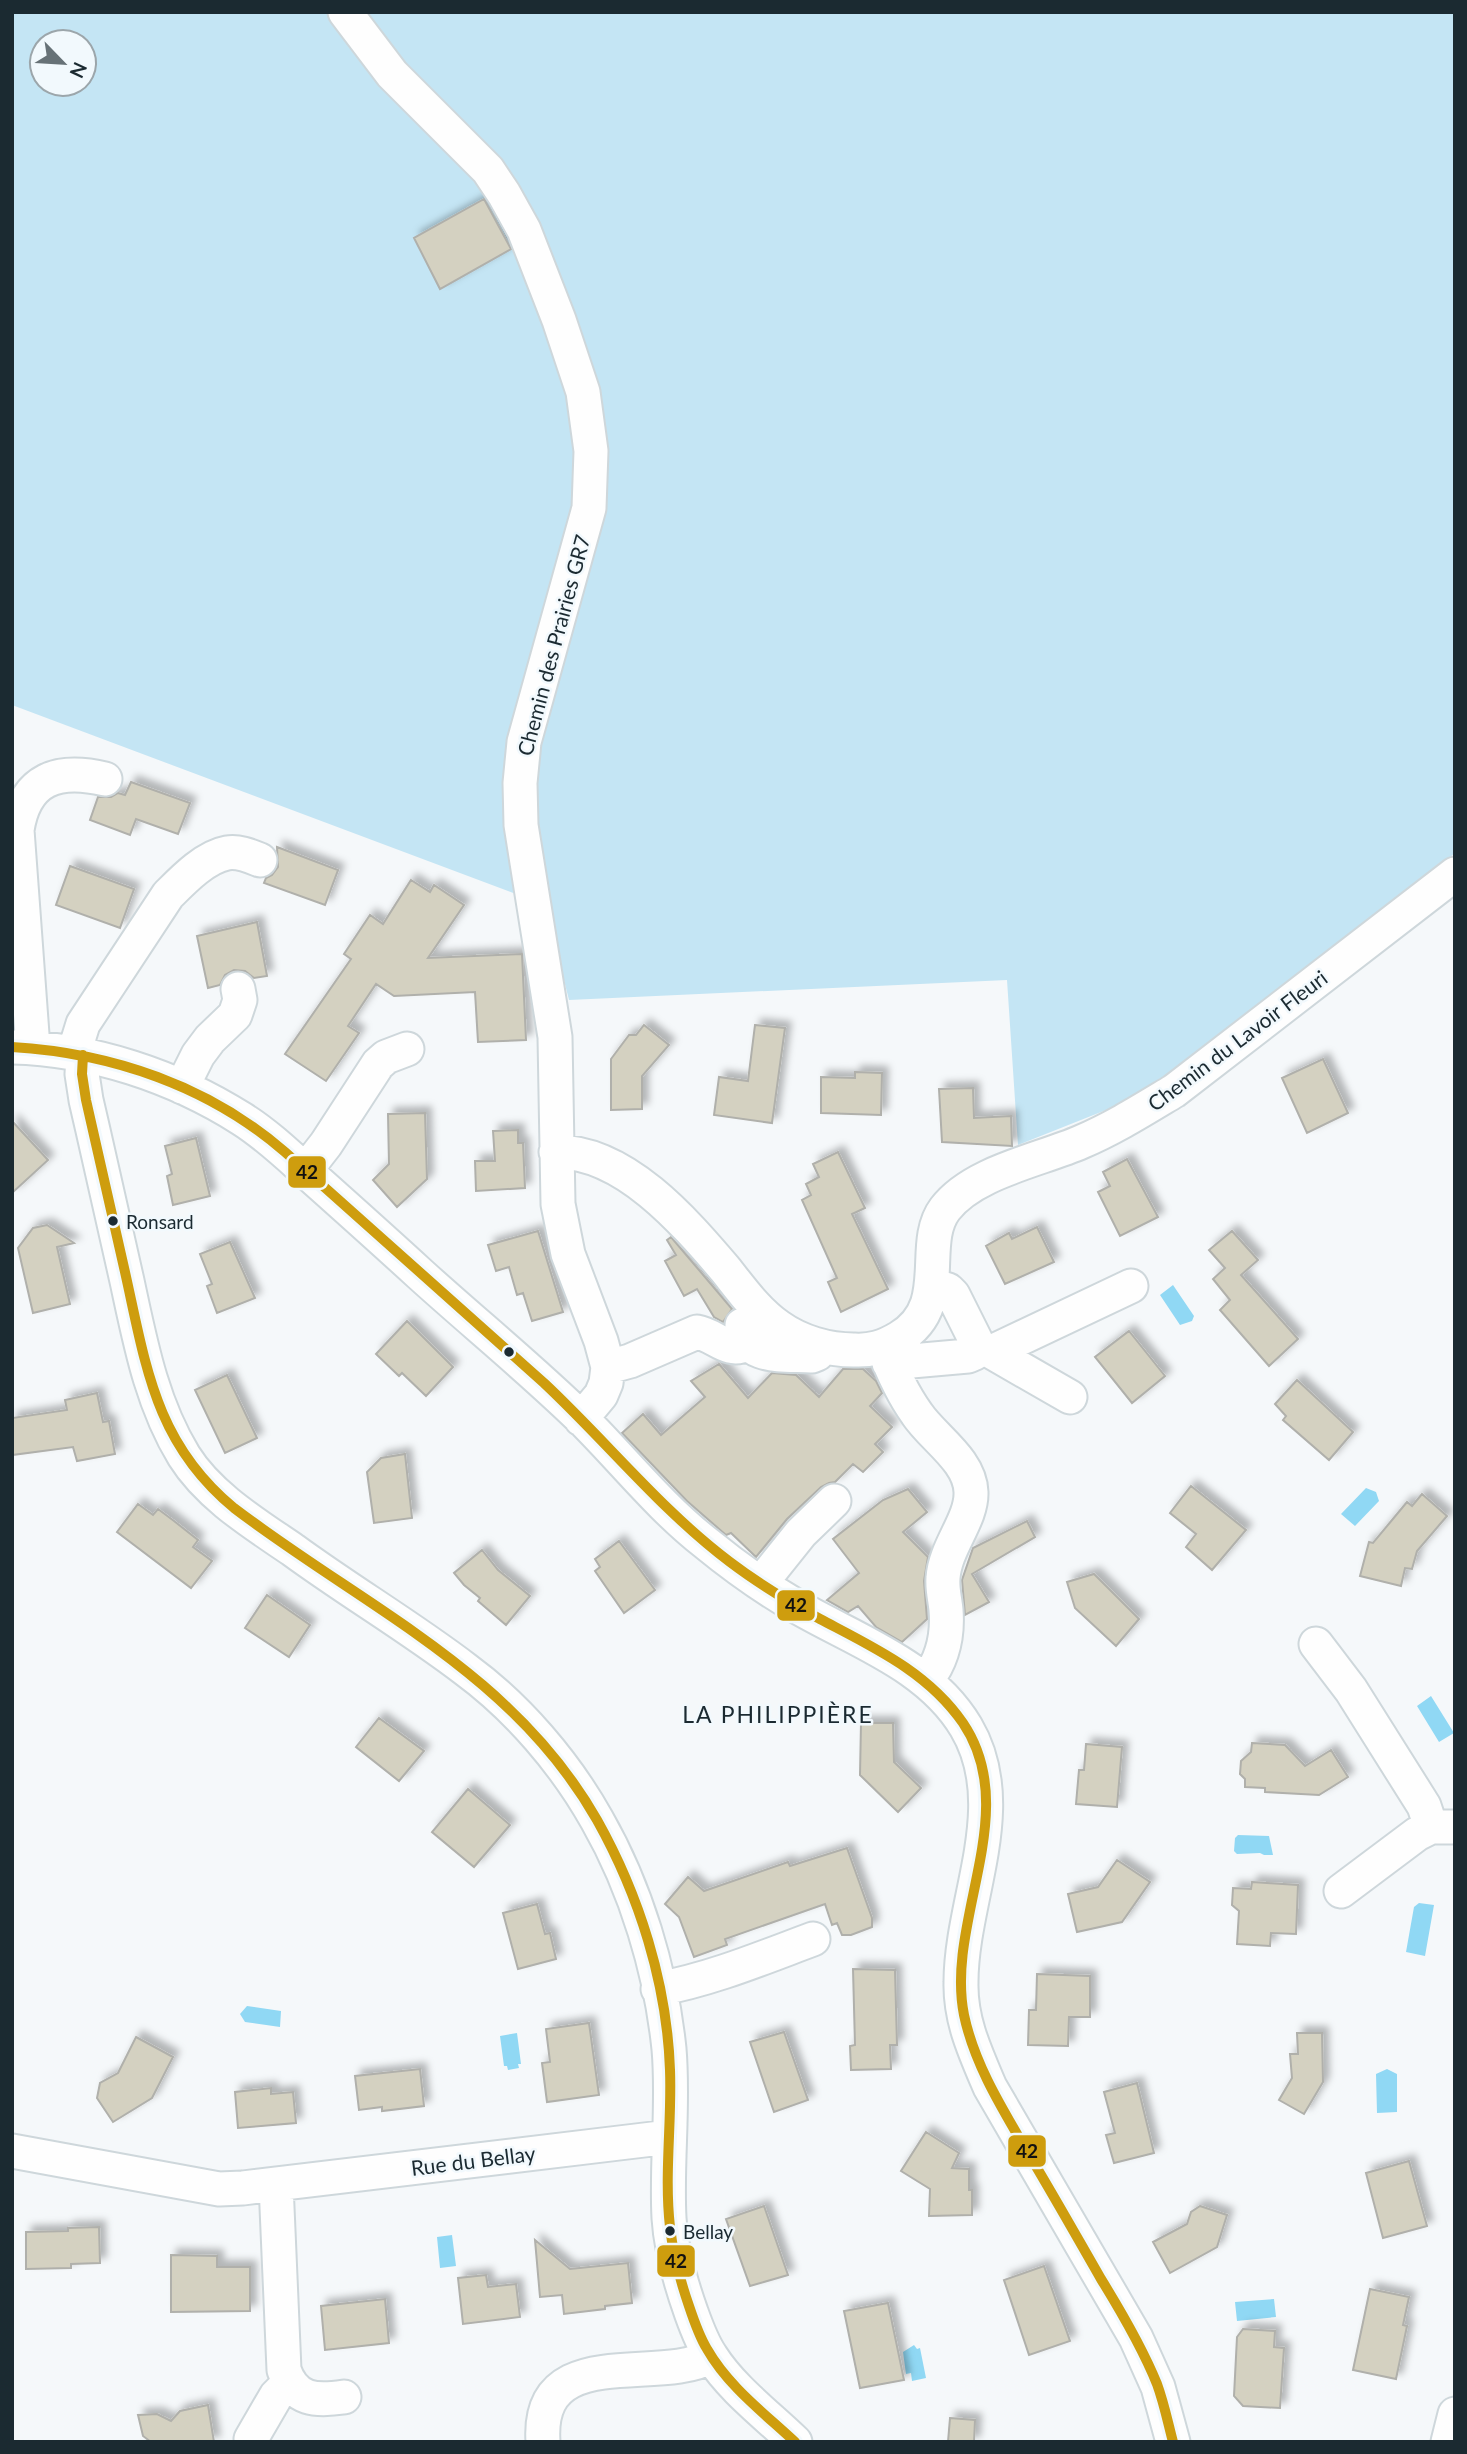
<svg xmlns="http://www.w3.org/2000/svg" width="1467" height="2454" viewBox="0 0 1467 2454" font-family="Lato,sans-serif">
	<defs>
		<filter id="shadow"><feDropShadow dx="6" dy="-6" stdDeviation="3.5" flood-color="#0004"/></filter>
	</defs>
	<rect width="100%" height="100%" fill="#f5f8fa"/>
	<path fill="#c4e5f4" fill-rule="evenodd" d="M 12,12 L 1455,12 L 1455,853 L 1169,1085 L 1018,1145 L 1007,980 L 569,1000 L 545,905 L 12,705 ZM 42,42 L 84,42 L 84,84 L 42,84 Z"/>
	<path fill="#90d8f4" d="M 1173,1285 L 1194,1316 L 1192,1321 L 1180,1325 L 1160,1295 Z
		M 1366,1488 L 1376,1492 L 1379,1501 L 1355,1526 L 1341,1514 Z
		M 1431,1696 L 1454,1733 L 1439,1742 L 1417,1706 Z
		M 1238,1835 L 1269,1836 L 1273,1855 L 1264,1855 L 1260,1853 L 1237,1854 L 1234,1851 L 1235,1838 Z
		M 1419,1903 L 1434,1905 L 1425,1956 L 1406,1952 L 1414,1907 Z
		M 247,2006 L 281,2011 L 280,2027 L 245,2022 L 240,2014 Z
		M 517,2033 L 521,2064 L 518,2064 L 519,2068 L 508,2070 L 507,2066 L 504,2066 L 500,2036 Z
		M 1387,2069 L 1397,2074 L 1397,2112 L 1377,2113 L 1376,2074 Z
		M 452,2235 L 456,2266 L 440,2268 L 437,2237 Z
		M 1274,2299 L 1276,2317 L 1237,2321 L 1235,2302 Z
		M 914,2345 L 917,2349 L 920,2348 L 926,2378 L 912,2381 L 911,2373 L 906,2374 L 903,2352 Z"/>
	<path fill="#d4d1c1" stroke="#b0b0ab" stroke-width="2" filter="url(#shadow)" d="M 484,199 L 511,249 L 440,289 L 414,238 Z
		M 131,782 L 190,803 L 178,834 L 136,819 L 130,835 L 90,820 L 98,797 L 111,797 L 118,793 L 125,795 Z
		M 277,847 L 338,870 L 325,905 L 264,883 L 266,878 L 272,875 L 278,867 Z
		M 70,866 L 134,889 L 120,928 L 56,905 Z
		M 411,880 L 430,892 L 434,885 L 464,905 L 428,958 L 522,954 L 526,1040 L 478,1042 L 475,992 L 394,996 L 376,984 L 348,1026 L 359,1033 L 326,1081 L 285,1054 L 351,959 L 344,954 L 370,915 L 383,924 Z
		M 257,922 L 267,976 L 254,978 L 245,971 L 234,970 L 225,975 L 220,985 L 208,988 L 197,936 Z
		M 644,1025 L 669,1045 L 642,1076 L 642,1109 L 611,1110 L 611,1059 L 629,1035 L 636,1035 Z
		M 755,1025 L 785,1028 L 772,1123 L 714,1115 L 719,1077 L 748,1081 Z
		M 1323,1059 L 1348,1113 L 1307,1133 L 1282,1078 Z
		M 855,1072 L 882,1073 L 881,1115 L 821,1113 L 821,1077 L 855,1078 Z
		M 973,1088 L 974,1118 L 1011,1116 L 1012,1146 L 942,1142 L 939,1089 Z
		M 425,1113 L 427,1179 L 397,1207 L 373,1180 L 389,1164 L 388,1114 Z
		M 12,1121 L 48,1160 L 12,1193 Z
		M 518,1130 L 518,1143 L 523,1143 L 525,1188 L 476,1191 L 475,1161 L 495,1161 L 493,1131 Z
		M 196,1138 L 210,1196 L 173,1205 L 167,1176 L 172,1174 L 165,1146 Z
		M 838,1152 L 865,1208 L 852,1214 L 888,1289 L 841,1312 L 828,1282 L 837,1278 L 802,1200 L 811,1195 L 806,1184 L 819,1177 L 813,1164 Z
		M 1127,1159 L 1158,1217 L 1120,1236 L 1098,1192 L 1110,1186 L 1103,1172 Z
		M 47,1225 L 74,1243 L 57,1247 L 70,1304 L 33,1313 L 18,1248 L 33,1228 Z
		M 1037,1227 L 1054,1262 L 1005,1284 L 986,1246 L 1009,1233 L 1012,1239 Z
		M 538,1231 L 563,1312 L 532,1321 L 523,1293 L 517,1295 L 509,1267 L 496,1271 L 488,1245 Z
		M 1232,1231 L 1258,1260 L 1241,1275 L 1298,1339 L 1269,1366 L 1220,1310 L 1230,1300 L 1213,1279 L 1225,1268 L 1209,1250 Z
		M 671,1237 L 732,1309 L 723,1322 L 714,1317 L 697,1289 L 684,1296 L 665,1261 L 676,1255 L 667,1240 Z
		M 230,1242 L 255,1298 L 217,1313 L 207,1286 L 212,1284 L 200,1254 Z
		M 407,1321 L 453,1367 L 426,1396 L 402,1373 L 399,1376 L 376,1354 Z
		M 1129,1331 L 1165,1376 L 1132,1403 L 1095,1357 Z
		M 719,1364 L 748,1398 L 772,1373 L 796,1375 L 819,1397 L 843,1369 L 863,1369 L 876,1381 L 882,1393 L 870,1406 L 892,1427 L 875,1444 L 883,1452 L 863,1472 L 853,1464 L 835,1482 L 829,1483 L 821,1487 L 787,1519 L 756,1557 L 731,1533 L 726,1535 L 687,1501 L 622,1433 L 643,1414 L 661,1435 L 705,1397 L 691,1381 Z
		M 227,1375 L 257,1438 L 225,1453 L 195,1390 Z
		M 1297,1380 L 1353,1432 L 1329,1460 L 1283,1420 L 1286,1416 L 1275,1404 Z
		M 97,1393 L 103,1422 L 109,1421 L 115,1454 L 77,1461 L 73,1447 L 12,1455 L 12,1418 L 67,1410 L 65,1400 Z
		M 405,1454 L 412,1518 L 374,1523 L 367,1472 L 381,1458 Z
		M 1191,1486 L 1246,1530 L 1212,1570 L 1186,1547 L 1196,1534 L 1170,1513 Z
		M 908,1489 L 927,1512 L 903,1532 L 928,1557 L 924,1581 L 927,1619 L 902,1642 L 876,1627 L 858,1606 L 848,1612 L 827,1600 L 859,1573 L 833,1539 L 883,1500 Z
		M 1422,1494 L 1447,1516 L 1417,1551 L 1412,1569 L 1405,1568 L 1401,1586 L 1360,1576 L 1369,1542 L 1373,1543 L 1407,1502 L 1412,1506 Z
		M 138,1504 L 153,1515 L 158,1509 L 174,1521 L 198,1540 L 193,1547 L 212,1561 L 191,1588 L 117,1532 Z
		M 1027,1521 L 1035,1537 L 972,1574 L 989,1602 L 965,1615 L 962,1580 L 973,1548 Z
		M 619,1541 L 655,1590 L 624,1613 L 595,1571 L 600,1567 L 595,1559 Z
		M 482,1550 L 498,1570 L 530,1596 L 506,1625 L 478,1601 L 480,1598 L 464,1585 L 454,1573 Z
		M 1094,1574 L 1139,1619 L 1116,1646 L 1075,1608 L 1067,1582 Z
		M 267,1595 L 310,1625 L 289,1657 L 245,1628 Z
		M 379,1718 L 424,1751 L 399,1781 L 356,1747 Z
		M 861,1723 L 893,1723 L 894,1762 L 921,1788 L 898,1812 L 860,1775 Z
		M 1252,1743 L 1285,1745 L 1305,1766 L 1331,1750 L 1348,1777 L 1319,1795 L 1265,1792 L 1265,1788 L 1245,1787 L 1245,1779 L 1240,1774 L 1241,1761 L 1251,1752 Z
		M 1086,1744 L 1122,1747 L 1117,1807 L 1076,1804 L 1079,1770 L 1084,1770 Z
		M 468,1789 L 510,1825 L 474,1867 L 432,1832 Z
		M 847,1848 L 872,1918 L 872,1927 L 851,1935 L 842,1935 L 837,1923 L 832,1925 L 825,1904 L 725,1939 L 727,1945 L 694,1957 L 679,1917 L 665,1904 L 688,1877 L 704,1891 L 788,1862 L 790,1866 Z
		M 1117,1860 L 1150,1882 L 1122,1922 L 1077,1932 L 1068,1894 L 1098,1887 Z
		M 1252,1882 L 1298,1885 L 1296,1934 L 1271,1933 L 1270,1946 L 1237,1944 L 1239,1911 L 1232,1905 L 1233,1888 L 1251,1889 Z
		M 537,1904 L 545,1934 L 550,1933 L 556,1959 L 518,1969 L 503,1913 Z
		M 853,1969 L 895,1970 L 897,2045 L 890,2045 L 891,2069 L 851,2070 L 850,2046 L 855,2045 Z
		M 1037,1974 L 1090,1976 L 1090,2017 L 1069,2017 L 1068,2046 L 1028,2045 L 1029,2010 L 1036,2010 Z
		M 589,2023 L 599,2095 L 547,2102 L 542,2063 L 550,2062 L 546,2029 Z
		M 784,2032 L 808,2100 L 774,2112 L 750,2042 Z
		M 1297,2033 L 1322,2033 L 1323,2082 L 1304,2114 L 1279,2100 L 1292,2078 L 1290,2054 L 1298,2054 Z
		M 136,2037 L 173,2057 L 152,2098 L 113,2122 L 97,2098 L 100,2083 L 118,2073 Z
		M 420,2069 L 424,2106 L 382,2111 L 382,2107 L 359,2110 L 355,2076 Z
		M 1137,2083 L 1154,2153 L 1114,2163 L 1106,2135 L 1115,2133 L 1104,2092 Z
		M 271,2088 L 271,2094 L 293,2092 L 296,2123 L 238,2128 L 235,2092 Z
		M 926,2132 L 959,2153 L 952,2168 L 969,2169 L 969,2190 L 972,2190 L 972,2215 L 929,2216 L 930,2189 L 901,2171 Z
		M 1409,2161 L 1427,2226 L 1383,2238 L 1366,2173 Z
		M 764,2206 L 788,2275 L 750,2286 L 726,2219 Z
		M 1200,2206 L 1227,2215 L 1217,2247 L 1170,2273 L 1153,2242 L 1187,2224 L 1191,2212 Z
		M 99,2227 L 100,2263 L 71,2264 L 71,2268 L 26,2269 L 26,2232 L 68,2231 L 68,2228 Z
		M 535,2240 L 570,2269 L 628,2263 L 632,2303 L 605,2306 L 605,2309 L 564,2314 L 562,2295 L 540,2297 Z
		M 171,2255 L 217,2256 L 217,2267 L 250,2267 L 250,2311 L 171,2312 Z
		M 1044,2266 L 1070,2341 L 1029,2355 L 1004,2280 Z
		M 486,2275 L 488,2287 L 516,2284 L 520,2317 L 463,2324 L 458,2278 Z
		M 1370,2289 L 1409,2297 L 1403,2325 L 1407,2326 L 1396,2379 L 1353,2370 Z
		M 385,2299 L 389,2343 L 325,2350 L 321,2306 Z
		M 888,2303 L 904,2380 L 860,2388 L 844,2311 Z
		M 1243,2329 L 1275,2331 L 1274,2347 L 1284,2348 L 1280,2408 L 1243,2406 L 1234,2396 L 1237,2337 Z
		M 208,2405 L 214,2442 L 151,2442 L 143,2436 L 138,2415 L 157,2414 L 171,2421 L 180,2411 Z
		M 950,2418 L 975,2420 L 974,2442 L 948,2442 Z"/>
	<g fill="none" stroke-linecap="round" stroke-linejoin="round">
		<defs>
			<path id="minor" d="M 345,12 L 392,74 L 488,170 L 504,194 L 524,230 L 559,320 L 583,392 L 591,451 L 589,508 L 524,742 L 520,783 L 521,825 L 555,1037 L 558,1204 L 568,1254 L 601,1341 L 608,1367 L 606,1383 L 601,1395 L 581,1419
				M 12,1047 C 93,1049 174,1076 242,1119 C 266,1134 288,1155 309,1174 C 346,1207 383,1240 420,1274 C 474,1323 532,1370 584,1421 C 624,1461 661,1508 706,1543 C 734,1566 765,1588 796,1606 C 856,1641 929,1665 966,1727 C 1013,1806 961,1899 961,1982 C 960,2020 975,2052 990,2087 L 1136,2338 L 1158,2387 L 1173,2442
				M 33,1048 L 17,830 C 25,778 58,768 105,779
				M 74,1053 L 83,1024 L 168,895 C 183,880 205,857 227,853 C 239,851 250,856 260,860
				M 83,1055 L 82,1074 L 86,1100 C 100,1160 113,1220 127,1281 C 140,1341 151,1402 184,1456 C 209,1496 255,1524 293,1550 C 349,1591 410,1627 465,1669 C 518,1708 565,1763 597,1820 C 636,1888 661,1971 669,2049 C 674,2105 666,2162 669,2218 C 671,2250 680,2281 691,2312 C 696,2326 702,2343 711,2356 C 732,2389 767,2415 795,2442
				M 182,1087 L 198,1055 L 210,1039 L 235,1015 L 240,1000 L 238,989
				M 556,1152 C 624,1151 684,1221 725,1269 C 741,1289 757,1312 779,1327 C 800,1342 828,1350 854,1350 C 871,1351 884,1347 899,1338 C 953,1306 918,1245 945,1209 C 973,1172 1040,1160 1081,1142 C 1114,1128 1144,1109 1174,1091 L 1455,874
				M 305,1171 L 326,1144 L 378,1064 L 386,1057 L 407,1049
				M 742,1325 C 744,1361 785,1354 812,1356 L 817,1354 L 820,1348
				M 883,1347 C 892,1371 902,1393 917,1414 C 933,1438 970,1460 971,1492 C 972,1520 945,1547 943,1578 C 942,1589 945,1599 946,1610 C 948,1635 943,1659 927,1680
				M 977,1347 L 990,1351 L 996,1350 L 1131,1286
				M 990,1351 L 1070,1397
				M 889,1363 L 968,1356 L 975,1353 L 976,1341 L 953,1295 L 948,1290 L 932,1285
				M 608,1367 L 630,1361 L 697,1332 C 715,1335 728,1354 746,1344
				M 761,1583 L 801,1533 L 834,1501
				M 1316,1644 L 1351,1690 L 1424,1806 L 1431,1827
				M 1341,1891 L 1417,1834 L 1431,1827 L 1455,1827
				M 658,1989 C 712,1979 762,1958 813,1939
				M 12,2151 L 219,2189 L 243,2188 L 669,2137
				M 276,2184 L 284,2370 C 295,2401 316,2401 344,2397
				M 251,2439 L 276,2396 L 289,2383
				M 543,2442 C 536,2339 659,2387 711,2356
				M 1448,2442 L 1455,2414"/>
		</defs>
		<use href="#minor" stroke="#ced7db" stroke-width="37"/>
		<use href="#minor" stroke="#fefefe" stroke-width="33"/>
		<defs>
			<path id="bus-1" d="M 12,1047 C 112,1053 209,1086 285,1152 L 544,1383 C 607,1442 661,1510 730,1562 C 759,1584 789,1602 820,1619 C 873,1647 928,1672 963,1723 C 1023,1812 945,1920 964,2015 C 975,2067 1005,2113 1031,2158 C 1055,2198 1078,2239 1101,2279 C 1122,2313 1142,2347 1157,2384 C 1164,2403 1168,2423 1173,2442
				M 83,1055 L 82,1074 L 86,1100 C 99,1157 112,1215 125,1272 C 146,1366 155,1443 234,1508 C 364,1607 513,1672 597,1820 C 639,1895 667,1983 670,2070 C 672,2122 664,2175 670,2227 C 673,2254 680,2280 689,2306 C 694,2321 699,2336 707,2349 C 728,2386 764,2413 795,2442"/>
		</defs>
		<use href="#bus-1" stroke="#f2f9fd" stroke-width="16"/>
		<use href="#bus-1" stroke="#ce9d0e" stroke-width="10"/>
	</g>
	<g fill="#1b2a31" stroke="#f2f9fd" stroke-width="2.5">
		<circle cx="113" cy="1221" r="6"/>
		<circle cx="509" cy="1352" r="6"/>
		<circle cx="670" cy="2231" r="6"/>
	</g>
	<g text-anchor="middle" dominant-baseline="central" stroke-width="5" stroke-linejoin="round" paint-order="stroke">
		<g font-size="19" fill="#1b2a31" stroke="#f2f9fd" text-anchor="start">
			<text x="126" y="1221">Ronsard</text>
			<text x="683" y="2231">Bellay</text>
		</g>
		<g font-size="21" fill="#1b2a31" stroke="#f2f9fd">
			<text transform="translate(553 645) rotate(-75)">Chemin des Prairies GR7</text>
			<text transform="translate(1237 1040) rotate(-37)">Chemin du Lavoir Fleuri</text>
			<text transform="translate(473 2160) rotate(-7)">Rue du Bellay</text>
		</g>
		<g font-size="23" letter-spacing="2" fill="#1b2a31" stroke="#f2f9fd">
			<text x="778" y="1714">LA PHILIPPIÈRE</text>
		</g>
	</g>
	<g stroke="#f2f9fd" stroke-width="2.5">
		<rect x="287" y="1155" width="40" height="34" rx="7" fill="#ce9d0e"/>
		<rect x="776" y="1589" width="40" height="33" rx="7" fill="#ce9d0e"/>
		<rect x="1007" y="2134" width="40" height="34" rx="7" fill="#ce9d0e"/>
		<rect x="656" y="2244" width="40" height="34" rx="7" fill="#ce9d0e"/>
	</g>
	<g font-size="19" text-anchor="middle" font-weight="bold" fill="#111">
		<text x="307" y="1179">42</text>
		<text x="796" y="1612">42</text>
		<text x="1027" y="2158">42</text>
		<text x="676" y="2268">42</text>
	</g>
	<rect width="1467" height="2454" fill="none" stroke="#1b2a31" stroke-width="28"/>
	<g transform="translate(63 63) rotate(115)"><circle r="33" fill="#f2f9fd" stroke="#9ca6ab" stroke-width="2"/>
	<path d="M0-5L12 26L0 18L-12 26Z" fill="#677277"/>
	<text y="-10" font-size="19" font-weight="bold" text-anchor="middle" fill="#1b2a31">N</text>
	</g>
</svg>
